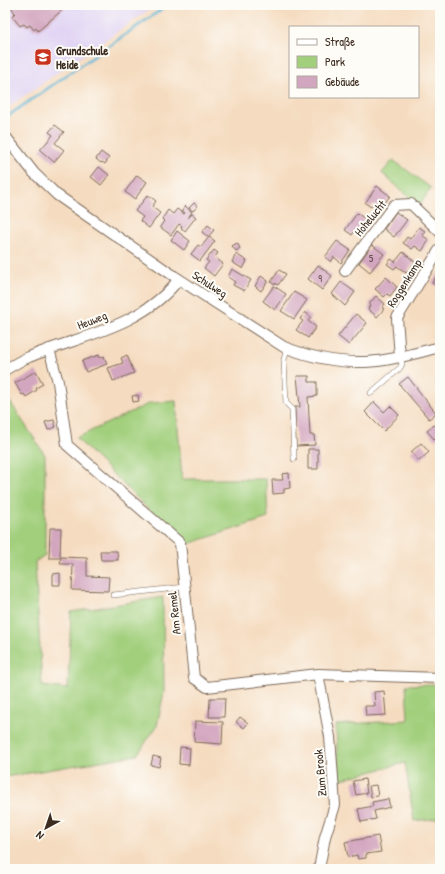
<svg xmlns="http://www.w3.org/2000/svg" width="445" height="874" viewBox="0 0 445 874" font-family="'Patrick Hand',sans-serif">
	<rect width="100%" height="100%" fill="#fdfcf7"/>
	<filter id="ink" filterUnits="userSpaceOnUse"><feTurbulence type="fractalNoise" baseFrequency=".025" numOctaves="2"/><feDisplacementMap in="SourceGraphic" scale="8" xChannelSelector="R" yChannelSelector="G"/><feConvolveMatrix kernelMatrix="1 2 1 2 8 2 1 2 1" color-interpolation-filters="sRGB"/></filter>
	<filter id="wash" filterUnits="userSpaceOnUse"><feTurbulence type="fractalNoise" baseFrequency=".012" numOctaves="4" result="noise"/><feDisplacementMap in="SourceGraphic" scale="16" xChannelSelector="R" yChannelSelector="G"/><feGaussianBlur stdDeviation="0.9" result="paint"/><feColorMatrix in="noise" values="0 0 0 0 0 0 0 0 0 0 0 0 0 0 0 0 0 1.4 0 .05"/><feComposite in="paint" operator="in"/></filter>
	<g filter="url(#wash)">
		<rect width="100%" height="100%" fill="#f5dcc0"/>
		<path fill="#e1d4f4" d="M 5,5 L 156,5 L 5,109 Z"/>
		<path fill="#a1cf7c" stroke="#6e7c4d" d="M 393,160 L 431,188 L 419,206 L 382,173 Z
			M 5,394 L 45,455 L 45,555 L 35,562 L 42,686 L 68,689 L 71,612 L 163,597 L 164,692 L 157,726 L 137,755 L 5,777 Z
			M 176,401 L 182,479 L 266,479 L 268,518 L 185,545 L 76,438 L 150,403 Z
			M 440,684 L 440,818 L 414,821 L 405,763 L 338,780 L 336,725 L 408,720 L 406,685 Z"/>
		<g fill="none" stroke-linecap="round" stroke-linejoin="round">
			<path stroke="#58b5d6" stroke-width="2.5" d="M 5,118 L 168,5"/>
		</g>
		<g id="blocks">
			<path fill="#d3a6bf" d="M 13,5 L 68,5 L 38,31 L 36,28 L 34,30 L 30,25 L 27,27 L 24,24 L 20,26 L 12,16 L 15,13 L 11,7 Z
				M 55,125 L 64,132 L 55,143 L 64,150 L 54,162 L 40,150 L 53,135 L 49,132 Z
				M 101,152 L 109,158 L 105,164 L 102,162 L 101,163 L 96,159 Z
				M 99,167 L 109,175 L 101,185 L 91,177 Z
				M 137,175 L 147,182 L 135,199 L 125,192 Z
				M 377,186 L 390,196 L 380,209 L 373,204 L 371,207 L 365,203 Z
				M 148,195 L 156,201 L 152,207 L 160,213 L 149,228 L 140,221 L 143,217 L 135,211 Z
				M 194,203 L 198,206 L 193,211 L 189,208 Z
				M 185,206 L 192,212 L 188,218 L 192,214 L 196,217 L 185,231 L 181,228 L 182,226 L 179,224 L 171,235 L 160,227 L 164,221 L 162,219 L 168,210 L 173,214 L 177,209 L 184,214 L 185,213 L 182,211 Z
				M 396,212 L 407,220 L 394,237 L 384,229 Z
				M 357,213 L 369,222 L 359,234 L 355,231 L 352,235 L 345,230 Z
				M 208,225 L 214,230 L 208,237 L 202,232 Z
				M 419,227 L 425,231 L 422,235 L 429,240 L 422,251 L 415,246 L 412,249 L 403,243 L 407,237 L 410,239 Z
				M 177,231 L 190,241 L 184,250 L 171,240 Z
				M 209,237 L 215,241 L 200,261 L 191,254 L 198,245 L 201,247 Z
				M 337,241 L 350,250 L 341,263 L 334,257 L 331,262 L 325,257 Z
				M 237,243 L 240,248 L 236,251 L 232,246 Z
				M 372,245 L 384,254 L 370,272 L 359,263 Z
				M 214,250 L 218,253 L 215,257 L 223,264 L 214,276 L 204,268 L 209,262 L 206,260 Z
				M 403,252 L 415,262 L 406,273 L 397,266 L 394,269 L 387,264 L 391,259 L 395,262 Z
				M 236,254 L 247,261 L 243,269 L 232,262 Z
				M 318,265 L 332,276 L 322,290 L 308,279 Z
				M 232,269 L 251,280 L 244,291 L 233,285 L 235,282 L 228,277 Z
				M 279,270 L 286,274 L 278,285 L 276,283 L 275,285 L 271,282 Z
				M 440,271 L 440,293 L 436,290 L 438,287 L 432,283 Z
				M 261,276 L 268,281 L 261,291 L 255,286 Z
				M 386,277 L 397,287 L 390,296 L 387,294 L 384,297 L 375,289 Z
				M 341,282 L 355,292 L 345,306 L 332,294 Z
				M 274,286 L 286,294 L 275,310 L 263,301 Z
				M 294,292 L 307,300 L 294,319 L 281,311 Z
				M 376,296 L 385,304 L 382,308 L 384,309 L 377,317 L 368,309 L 370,305 L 369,304 Z
				M 305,312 L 311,317 L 308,321 L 316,327 L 308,338 L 296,330 L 303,321 L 300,319 Z
				M 356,314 L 367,323 L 349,345 L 338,336 Z
				M 99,355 L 100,358 L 104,356 L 107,364 L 86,372 L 82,361 Z
				M 127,355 L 134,373 L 113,381 L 108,368 L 123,363 L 121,358 Z
				M 36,371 L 43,384 L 36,388 L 37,390 L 26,397 L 24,394 L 22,395 L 15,383 Z
				M 297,376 L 309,376 L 309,382 L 317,382 L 317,396 L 308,397 L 310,435 L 314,435 L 315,445 L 296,446 L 295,407 L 300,407 Z
				M 408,377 L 436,413 L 429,419 L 399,384 Z
				M 138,395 L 139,401 L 133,402 L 132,396 Z
				M 374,402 L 384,412 L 390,406 L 399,415 L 384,431 L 365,412 Z
				M 54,420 L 56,427 L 48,430 L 45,422 Z
				M 440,420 L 440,436 L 435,440 L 427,431 Z
				M 421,443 L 429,452 L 419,461 L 411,452 Z
				M 308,449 L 318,449 L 318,469 L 308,469 Z
				M 289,473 L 290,488 L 284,489 L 284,493 L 273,494 L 272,480 L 283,480 L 282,474 Z
				M 50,528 L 61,528 L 60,557 L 87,558 L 87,576 L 109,577 L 108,591 L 72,590 L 73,564 L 60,564 L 61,558 L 49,558 Z
				M 100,551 L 117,551 L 118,560 L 101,560 Z
				M 60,573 L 60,585 L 53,585 L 53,574 Z
				M 384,691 L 386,715 L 366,716 L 365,706 L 375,706 L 374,692 Z
				M 210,698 L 225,698 L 224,717 L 209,717 Z
				M 240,717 L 248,723 L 244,728 L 236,722 Z
				M 195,721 L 223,722 L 222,744 L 194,742 Z
				M 180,747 L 190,748 L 189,765 L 179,764 Z
				M 153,756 L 161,758 L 159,767 L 151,765 Z
				M 365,779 L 367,793 L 356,795 L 353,781 Z
				M 376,785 L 378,796 L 371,797 L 369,786 Z
				M 388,799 L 390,807 L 374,811 L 376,819 L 361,822 L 358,809 L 373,806 L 372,802 Z
				M 378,836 L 381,852 L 366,854 L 366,858 L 358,859 L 357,855 L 348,857 L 345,842 Z"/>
		</g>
	</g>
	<g filter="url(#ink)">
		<use href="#blocks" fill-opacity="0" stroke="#7c6857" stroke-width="1"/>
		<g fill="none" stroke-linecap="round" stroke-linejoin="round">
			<defs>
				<path id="lane" d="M 287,348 L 284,360 L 286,403 L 292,409 L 294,459
					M 371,393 L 400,368 L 402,364 L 400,357
					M 113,595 L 185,587"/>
				<path id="street" d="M 5,136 L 34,173 L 57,195 L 174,276 L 284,347 C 310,357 337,363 365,362 C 390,361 416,353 440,347
					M 345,271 L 394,205 L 411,204 L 440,232
					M 49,349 L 58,382 L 67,445 L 180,543 L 194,678 L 207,687 L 318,674 L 440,678
					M 400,357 L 397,318 L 440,249
					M 5,370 C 13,365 21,360 29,357 C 82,335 142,327 179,279
					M 318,674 L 330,737 L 335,805 L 325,837 L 319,869"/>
			</defs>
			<use href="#lane" stroke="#7c6857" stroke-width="6"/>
			<use href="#street" stroke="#7c6857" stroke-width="12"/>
			<use href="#lane" stroke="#fff" stroke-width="5"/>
			<use href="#street" stroke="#fff" stroke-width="10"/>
		</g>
	</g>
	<defs>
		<symbol id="school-square" viewBox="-11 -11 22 22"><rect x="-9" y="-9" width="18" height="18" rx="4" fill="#c8321e" stroke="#fdfcf7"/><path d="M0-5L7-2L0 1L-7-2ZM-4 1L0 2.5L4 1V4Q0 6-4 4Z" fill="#fff"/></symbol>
	</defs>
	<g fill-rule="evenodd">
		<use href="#school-square" x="33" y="47" width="20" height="20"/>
	</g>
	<g text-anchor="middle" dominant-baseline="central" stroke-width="4" stroke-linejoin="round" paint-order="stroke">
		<g font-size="10" fill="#614946">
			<text x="371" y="258">5</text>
			<text x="320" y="278">9</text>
		</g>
		<g font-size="12" font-weight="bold" fill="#3b2a1e" stroke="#fdfcf7" text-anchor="start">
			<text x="56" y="50">Grundschule<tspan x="56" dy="14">Heide</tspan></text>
		</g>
		<g font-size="12" fill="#3b2a1e" stroke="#fdfcf7">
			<text transform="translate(370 218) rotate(-51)">Hohelucht</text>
			<text transform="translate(404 283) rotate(-58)">Roggenkamp</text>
			<text transform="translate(210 284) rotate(33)">Schulweg</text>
			<text transform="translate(92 320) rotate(-21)">Heuweg</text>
			<text transform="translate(174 613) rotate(-96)">Am Remel</text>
			<text transform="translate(320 773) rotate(-95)">Zum Brook</text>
		</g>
	</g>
	<rect width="445" height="874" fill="none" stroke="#fdfcf7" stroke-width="20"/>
	<rect x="289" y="26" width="130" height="72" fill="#fdfcf7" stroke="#afa8a0"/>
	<rect x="297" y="39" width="20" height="6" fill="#ffffff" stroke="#afa8a0"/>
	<text x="325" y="46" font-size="12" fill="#3b2a1e">Straße</text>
	<rect x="297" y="56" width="20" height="12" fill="#a1cf7c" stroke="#afa8a0"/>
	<text x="325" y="66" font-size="12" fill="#3b2a1e">Park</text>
	<rect x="297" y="76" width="20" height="12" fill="#d3a6bf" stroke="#afa8a0"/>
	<text x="325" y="86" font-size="12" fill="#3b2a1e">Gebäude</text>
	<g transform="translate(46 828) rotate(220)" stroke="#fdfcf7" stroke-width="3" paint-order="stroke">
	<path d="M0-3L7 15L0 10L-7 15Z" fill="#3b2a1e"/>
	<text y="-6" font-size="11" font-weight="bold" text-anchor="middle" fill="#3b2a1e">N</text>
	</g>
</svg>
